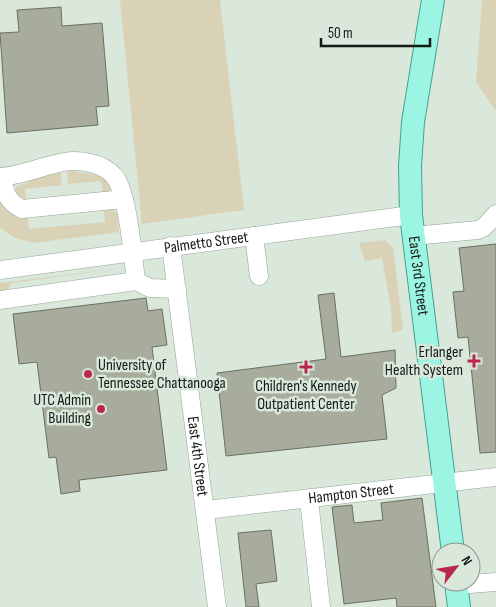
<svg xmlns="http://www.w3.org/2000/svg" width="496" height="607" viewBox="0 0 496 607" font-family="'Sofia Sans Condensed',sans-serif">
	<rect width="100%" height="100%" fill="#d9e8db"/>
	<path fill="#dad2b7" d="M 120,0 L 220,0 L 244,210 L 142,224 Z
		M 482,0 L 496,0 L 496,111 L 476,82 Z
		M 67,170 L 95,175 L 108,179 L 112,190 L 103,192 L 101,181 L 68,184 Z
		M 60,171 L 62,185 L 25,189 L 26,199 L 23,201 L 15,195 L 16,187 L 51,172 Z
		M 0,199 C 4,213 14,217 27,217 L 29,229 L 105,222 L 104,211 L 112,209 L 117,213 L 119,232 L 33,243 L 15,238 L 0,228 Z
		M 385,240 L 393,247 L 403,330 L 392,333 L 391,309 L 382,258 L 365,261 L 359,243 Z
		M 121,268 L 12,283 L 3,295 L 0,295 L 0,283 Z"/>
	<path fill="#a7ac9c" stroke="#6b7060" d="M 61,7 L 62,26 L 102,23 L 109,106 L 96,107 L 98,125 L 7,133 L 0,33 L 19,32 L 17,10 Z
		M 496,244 L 496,452 L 480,453 L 468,337 L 458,338 L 453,292 L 464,291 L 459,248 Z
		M 334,293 L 341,357 L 395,350 L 396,388 L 382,395 L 387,439 L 226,456 L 217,373 L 326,359 L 318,295 Z
		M 146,298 L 148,311 L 162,309 L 167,345 L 152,347 L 167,470 L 79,480 L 80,491 L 61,494 L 56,457 L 49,458 L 37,362 L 19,364 L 13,314 Z
		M 422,498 L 436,607 L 397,607 L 396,598 L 344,604 L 332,507 L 352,505 L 354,523 L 383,520 L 381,503 Z
		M 271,530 L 277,581 L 256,584 L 259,607 L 246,607 L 238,533 Z"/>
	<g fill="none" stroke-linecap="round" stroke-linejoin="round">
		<defs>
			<g id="minor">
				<path d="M 0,177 C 23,175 42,166 64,162 C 79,159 103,163 114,176 C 128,191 133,258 136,281 L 150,288 L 177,289"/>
				<path d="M 1,177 C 5,192 7,202 22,209 L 124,199"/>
				<path d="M 254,236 L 259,276"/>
				<path d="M 413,236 L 478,230 L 484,227 L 496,214"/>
				<path id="s1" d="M 171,246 L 217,607"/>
				<path id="s2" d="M 0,270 L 411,215"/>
				<path d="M 0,300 L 136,281"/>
				<path d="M 309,500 L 321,607"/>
				<path id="s3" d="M 206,510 L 496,477"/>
				<path d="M 457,585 L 496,582"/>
			</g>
			<g id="major">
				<path id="s4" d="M 433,0 L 413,122 L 410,166 L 411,215 L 453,552"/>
				<path d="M 456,582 L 459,607"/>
			</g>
		</defs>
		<use href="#minor" stroke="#95a497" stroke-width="19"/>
		<use href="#major" stroke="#42a38e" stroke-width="24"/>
		<use href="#minor" stroke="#fff" stroke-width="18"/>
		<use href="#major" stroke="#9cf5e2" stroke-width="22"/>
	</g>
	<g fill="#b9284c" stroke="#d9e8db" stroke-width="2">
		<path d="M471.5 353.5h5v5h5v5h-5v5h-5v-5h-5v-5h5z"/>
		<path d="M303.5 359.5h5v5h5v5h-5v5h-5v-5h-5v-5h5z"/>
		<circle cx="88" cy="374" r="5"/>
		<circle cx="101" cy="409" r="5"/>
	</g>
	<g text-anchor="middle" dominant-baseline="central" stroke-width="5" stroke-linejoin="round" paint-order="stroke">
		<g font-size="16" fill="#141915" stroke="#d9e8db">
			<text stroke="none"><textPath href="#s2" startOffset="208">Palmetto Street</textPath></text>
			<text stroke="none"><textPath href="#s4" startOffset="278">East 3rd Street</textPath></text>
			<text stroke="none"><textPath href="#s1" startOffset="212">East 4th Street</textPath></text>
			<text stroke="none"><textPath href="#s3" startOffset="146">Hampton Street</textPath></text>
		</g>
		<g font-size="16" fill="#141915" stroke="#d9e8db" text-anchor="end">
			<text x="463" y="352">Erlanger<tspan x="463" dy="18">Health System</tspan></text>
			<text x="98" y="365" text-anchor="start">University of<tspan x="98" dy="18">Tennessee Chattanooga</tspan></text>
			<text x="306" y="386" text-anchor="middle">Children's Kennedy<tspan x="306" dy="18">Outpatient Center</tspan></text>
			<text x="91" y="400">UTC Admin<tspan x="91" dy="18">Building</tspan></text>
		</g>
	</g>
	<g transform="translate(456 567) rotate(59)"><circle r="24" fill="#d9e8db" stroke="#8a958c"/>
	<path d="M0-4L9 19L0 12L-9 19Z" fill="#b9284c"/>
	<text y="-8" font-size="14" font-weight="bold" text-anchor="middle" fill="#141915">N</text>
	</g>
	<path d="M321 38v8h109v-8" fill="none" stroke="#141915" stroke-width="2.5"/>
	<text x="328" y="38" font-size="15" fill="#141915" stroke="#d9e8db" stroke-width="4" paint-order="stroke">50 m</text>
</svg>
